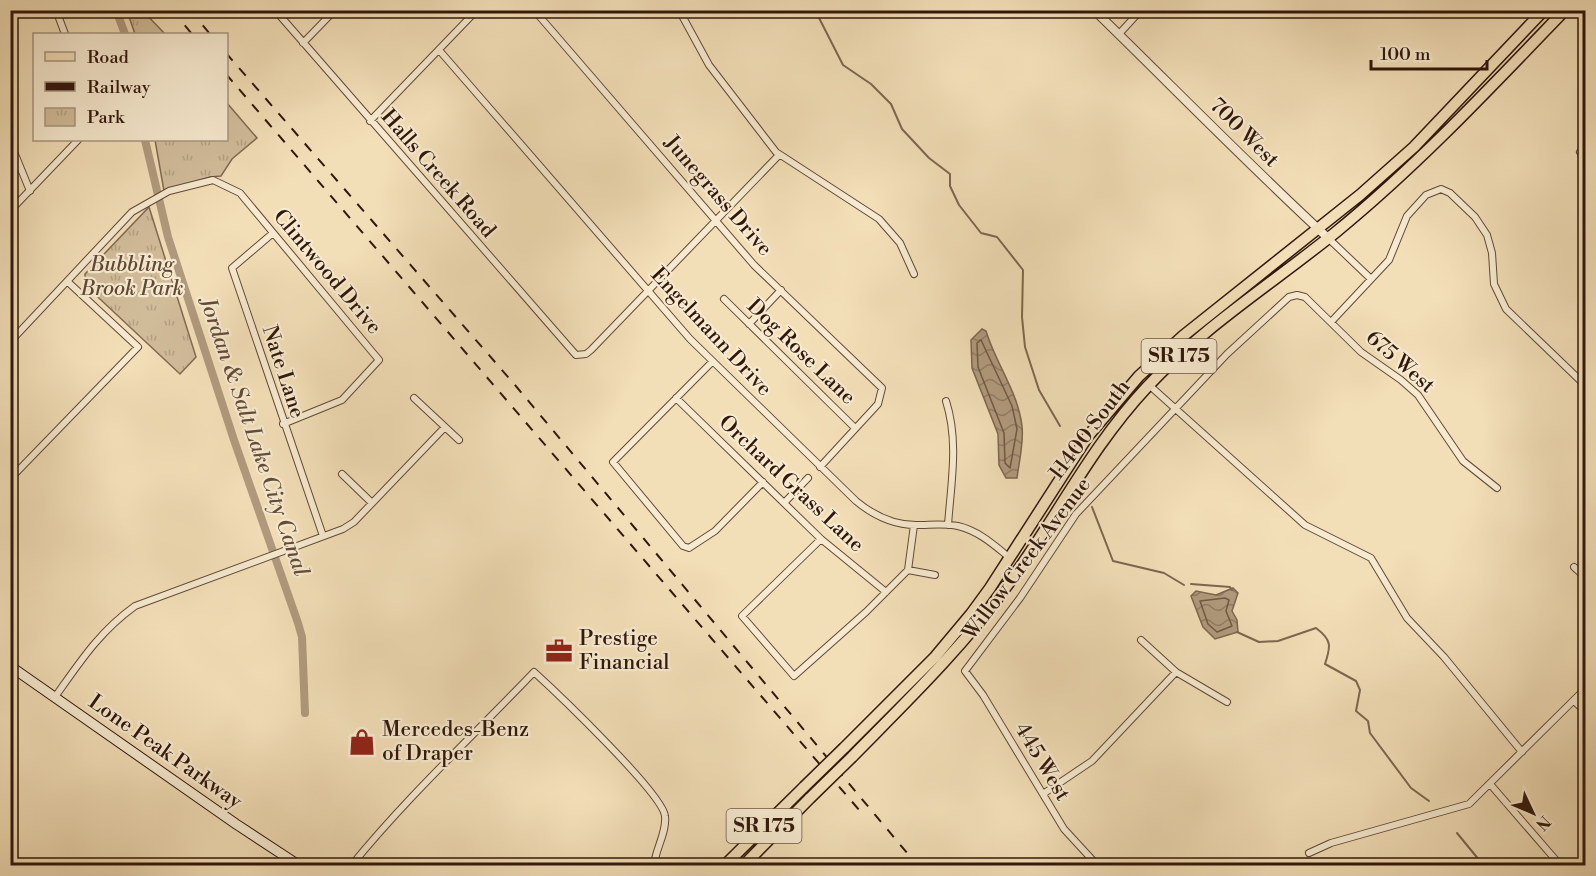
<svg xmlns="http://www.w3.org/2000/svg" width="1596" height="876" viewBox="0 0 1596 876" font-family="'Libre Bodoni',serif">
	<defs>
		<pattern id="park-tufts" width="24" height="20" patternUnits="userSpaceOnUse" patternTransform="scale(1.5)"><rect width="24" height="20" fill="#d1bc9a"/><path d="M3 7l-1-3M5 7V3M7 7l1-3M15 17l-1-3M17 17v-4M19 17l1-3" fill="none" stroke="#b4a183"/></pattern>
		<pattern id="water-waves" width="16" height="10" patternUnits="userSpaceOnUse" patternTransform="scale(1.5)"><rect width="16" height="10" fill="#b09a7d"/><path d="M0 5q4-4 8 0t8 0" fill="none" stroke="#907d65"/></pattern>
	</defs>
	<rect width="100%" height="100%" fill="#f2deb7"/>
	<filter id="stains"><feTurbulence type="fractalNoise" baseFrequency=".00333" numOctaves="4"/><feColorMatrix values="0 0 0 0 .2 0 0 0 0 .09 0 0 0 0 .02 0 0 0 .5 -.17"/></filter>
	<radialGradient id="worn" r=".72"><stop offset=".6" stop-color="#630" stop-opacity="0"/><stop offset="1" stop-color="#630" stop-opacity=".3"/></radialGradient>
	<path fill="url(#park-tufts)" stroke="#806a52" stroke-width="1.5" d="M 127,11 L 143,11 L 165,34 L 135,34 Z
		M 227,103 L 257,138 L 232,159 L 221,176 L 210,177 L 164,191 L 155,140 L 226,140 Z
		M 149,207 L 196,357 L 180,374 L 85,285 L 85,274 Z"/>
	<path fill="url(#water-waves)" stroke="#7d664f" stroke-width="1.5" d="M 982,329 L 986,331 C 996,364 1018,392 1022,426 C 1024,442 1019,462 1017,478 L 1006,478 L 999,465 L 998,434 L 972,368 L 971,340 Z
		M 1233,588 L 1238,593 L 1232,611 L 1237,620 L 1238,632 L 1215,639 L 1203,627 L 1191,596 L 1196,591 L 1216,595 Z"/>
	<g fill="none" stroke-linecap="round" stroke-linejoin="round">
		<path stroke="#705844" stroke-width="1.5" d="M 981,340 L 1012,406 L 1017,429 L 1010,468 L 1005,463 L 1004,433 L 978,367 L 977,343 Z
			M 1225,598 L 1229,600 L 1226,611 L 1232,626 L 1217,632 L 1208,624 L 1200,601 Z"/>
		<path stroke="#7d664f" stroke-width="2" d="M 815,10 L 843,65 L 871,84 L 891,104 L 902,129 L 929,158 L 950,174 L 950,186 L 959,205 L 981,233 L 997,237 L 1023,270 L 1022,317 L 1025,347 L 1039,390 L 1060,426
			M 1092,507 L 1113,561 L 1164,573 L 1184,585
			M 1191,584 L 1230,587 L 1232,590
			M 1237,632 L 1259,642 L 1278,641 L 1316,628 C 1332,640 1331,646 1325,664 L 1356,681 L 1360,690 L 1356,711 L 1368,721 L 1370,733 L 1411,788 L 1429,801
			M 1457,833 L 1484,866"/>
		<path stroke="#b09a7d" stroke-width="8" d="M 116,10 L 125,34
			M 145,140 L 168,237 L 234,440 L 298,623 L 302,637 L 305,713"/>
		<defs>
			<path id="minor" d="M 56,10 L 65,34
				M 275,10 L 576,355 L 586,354 L 591,350 L 779,155
				M 534,10 L 754,265 L 882,388 L 878,404 L 820,467
				M 679,10 L 709,65 L 776,152 L 879,219 L 900,243 L 914,274
				M 1119,34 L 1141,10
				M 303,43 L 335,10
				M 439,50 L 690,339 L 856,501 C 873,515 894,525 916,525 C 931,525 944,523 958,526 C 979,531 994,545 1010,558
				M 370,121 L 477,10
				M 10,142 L 30,191
				M 1580,152 L 1586,158
				M 10,211 L 78,140
				M 273,233 L 232,268 L 323,536
				M 1328,238 L 1371,279
				M 724,299 L 855,428
				M 1331,322 L 1389,260 L 1407,216 L 1426,195 L 1441,189 L 1450,193 L 1475,217 L 1487,235 L 1492,253 L 1494,284 L 1506,309 L 1586,386
				M 749,324 L 781,290
				M 10,342 L 132,212 L 169,191 L 213,180 L 240,193 L 379,360 L 342,400 L 283,424
				M 712,362 L 613,462 L 683,546 L 689,548 L 715,531 L 763,482
				M 1149,385 L 1305,525 L 1371,558 L 1407,618 L 1444,657 L 1522,752
				M 414,398 L 459,440
				M 676,398 L 821,539 L 886,592
				M 946,401 C 959,442 951,483 948,525
				M 342,474 L 372,503
				M 10,479 L 138,347 L 68,282
				M 784,503 L 808,478
				M 821,539 L 742,616 L 794,676 L 866,612 L 908,570 L 914,525
				M 1574,567 L 1586,578
				M 908,570 L 935,575
				M 1141,640 L 1176,672 L 1227,702
				M 55,697 C 80,662 99,632 135,606 L 343,529 L 354,522 L 445,427
				M 1574,701 L 1586,712
				M 1490,784 L 1561,866
				M 1043,794 L 1092,761 L 1176,672
				M 1309,853 L 1331,843 L 1469,804 L 1586,688
				M 351,866 C 407,797 473,736 534,672 C 556,692 663,794 665,816 C 667,833 655,849 654,866
				M 1098,866 L 1064,829 L 983,695 L 965,671 L 1020,598 L 1076,514 L 1227,354 L 1289,297 L 1297,295 L 1305,297 L 1361,352 L 1401,380 L 1418,395 L 1463,461 L 1497,488"/>
			<path id="tertiary" d="M 1094,10 C 1172,86 1248,164 1328,238"/>
			<path id="secondary" d="M 10,666 L 236,824 L 300,866"/>
			<path id="primary" d="M 844,748 L 935,657 L 971,614 L 990,588 L 1088,436 L 1139,376 L 1183,336 L 1360,195 L 1414,147 L 1544,10
				M 852,757 C 906,702 961,649 1006,587 C 1056,520 1089,449 1147,387 C 1203,327 1273,283 1336,232 C 1419,164 1491,87 1565,10
				M 724,866 L 804,787
				M 743,866 L 810,798"/>
		</defs>
		<use href="#minor" stroke="#604936" stroke-width="8"/>
		<use href="#tertiary" stroke="#604936" stroke-width="10"/>
		<use href="#secondary" stroke="#30170b" stroke-width="11"/>
		<use href="#primary" stroke="#30170b" stroke-width="13"/>
		<use href="#minor" stroke="#f7ead0" stroke-width="6"/>
		<use href="#tertiary" stroke="#f7ead0" stroke-width="8"/>
		<use href="#secondary" stroke="#f7ead0" stroke-width="9"/>
		<use href="#primary" stroke="#f2deb7" stroke-width="10"/>
		<path stroke="#30170b" stroke-width="2" stroke-dasharray="10 10" stroke-linecap="butt" d="M 172,10 L 192,34
			M 190,10 L 210,34
			M 226,53 L 515,385 L 918,866
			M 226,74 L 860,811"/>
		<defs>
			<path id="primary-bridge" d="M 804,787 L 844,748
				M 810,798 L 852,757"/>
		</defs>
		<use href="#primary-bridge" stroke="#30170b" stroke-width="13" stroke-linecap="butt"/>
		<use href="#primary-bridge" stroke="#f2deb7" stroke-width="10"/>
	</g>
	<defs>
		<symbol id="office-bare" viewBox="-9 -9 18 18"><path d="M-6-3h4V-5.5h4V-3h4V5H-6ZM-1-4.5V-3h2v-1.5ZM-6 0V1H6V0Z" fill="#8f2418" stroke="#f7ead0" stroke-width="2.5" paint-order="stroke"/></symbol>
		<symbol id="shop-bare" viewBox="-9 -9 18 18"><path d="M-5-2.5h2.3a2.7 3.5 0 0 1 5.4 0H5L5.5 6h-11ZM-1.5-2.5h3a1.5 2.3 0 0 0-3 0Z" fill="#8f2418" stroke="#f7ead0" stroke-width="2.5" paint-order="stroke"/></symbol>
	</defs>
	<g fill-rule="evenodd">
		<use href="#office-bare" x="540" y="632" width="38" height="38"/>
		<use href="#shop-bare" x="343" y="723" width="38" height="38"/>
	</g>
	<g text-anchor="middle" dominant-baseline="central" stroke-width="4.5" stroke-linejoin="round" paint-order="stroke">
		<g fill="#f7ead0" stroke="#6c5646" stroke-width="1.5">
			<rect x="1141.5" y="339" width="75" height="34" rx="4.5"/>
			<rect x="726.5" y="809" width="75" height="34" rx="4.5"/>
		</g>
		<g font-size="20" font-weight="bold" fill="#30170b">
			<text x="1179" y="356">SR 175</text>
			<text x="764" y="826">SR 175</text>
		</g>
		<g font-size="21" fill="#30170b" stroke="#f7ead0">
			<text transform="translate(1244 133) rotate(45)">700 West</text>
			<text transform="translate(438 174) rotate(49)">Halls Creek Road</text>
			<text transform="translate(718 196) rotate(49)">Junegrass Drive</text>
			<text transform="translate(327 272) rotate(50)">Clintwood Drive</text>
			<text transform="translate(711 332) rotate(47)">Engelmann Drive</text>
			<text transform="translate(801 352) rotate(44)">Dog Rose Lane</text>
			<text transform="translate(1400 362) rotate(41)">675 West</text>
			<text transform="translate(283 372) rotate(72)">Nate Lane</text>
			<text transform="translate(1090 430) rotate(-53)">11400 South</text>
			<text transform="translate(791 484) rotate(43)">Orchard Grass Lane</text>
			<text transform="translate(1027 559) rotate(-53)">Willow Creek Avenue</text>
			<text transform="translate(165 752) rotate(35)">Lone Peak Parkway</text>
			<text transform="translate(1042 762) rotate(59)">445 West</text>
		</g>
		<g font-size="21" font-style="italic" fill="#604936" stroke="#f7ead0">
			<text x="132" y="265">Bubbling<tspan x="132" dy="24">Brook Park</tspan></text>
		</g>
		<g font-size="21" fill="#30170b" stroke="#f7ead0" text-anchor="start">
			<text x="579" y="639">Prestige<tspan x="579" dy="24">Financial</tspan></text>
			<text x="382" y="730">Mercedes-Benz<tspan x="382" dy="24">of Draper</tspan></text>
		</g>
		<g font-size="22" font-style="italic" fill="#634b39" stroke="#f7ead0">
			<text transform="translate(254 437) rotate(71)">Jordan &amp; Salt Lake City Canal</text>
		</g>
	</g>
	<rect width="1596" height="876" fill="none" stroke="#f2deb7" stroke-width="36"/>
	<rect x="12" y="12" width="1572" height="852" fill="none" stroke="#30170b" stroke-width="3"/>
	<rect x="18" y="18" width="1560" height="840" fill="none" stroke="#30170b" stroke-width="1.5"/>
	<rect x="33" y="33" width="195" height="108" fill="#f7ead0" stroke="#a79681" stroke-width="1.5"/>
	<rect x="45" y="52" width="30" height="9" fill="#f2deb7" stroke="#a79681" stroke-width="1.5"/>
	<text x="87" y="63" font-size="18" fill="#30170b">Road</text>
	<rect x="45" y="82" width="30" height="9" fill="#30170b" stroke="#a79681" stroke-width="1.5"/>
	<text x="87" y="93" font-size="18" fill="#30170b">Railway</text>
	<rect x="45" y="108" width="30" height="18" fill="url(#park-tufts)" stroke="#a79681" stroke-width="1.5"/>
	<text x="87" y="123" font-size="18" fill="#30170b">Park</text>
	<g transform="translate(1533 813) rotate(134)" stroke="#f7ead0" stroke-width="4.5" paint-order="stroke">
	<path d="M0-4.5L10 22L0 15L-10 22Z" fill="#30170b"/>
	<text y="-9" font-size="16" font-weight="bold" text-anchor="middle" fill="#30170b">N</text>
	</g>
	<path d="M1371 60v9h116v-9" fill="none" stroke="#30170b" stroke-width="3"/>
	<text x="1380" y="60" font-size="18" fill="#30170b" stroke="#f7ead0" stroke-width="4.5" paint-order="stroke">100 m</text>
	<rect width="100%" height="100%" filter="url(#stains)"/>
	<rect width="100%" height="100%" fill="url(#worn)"/>
</svg>
